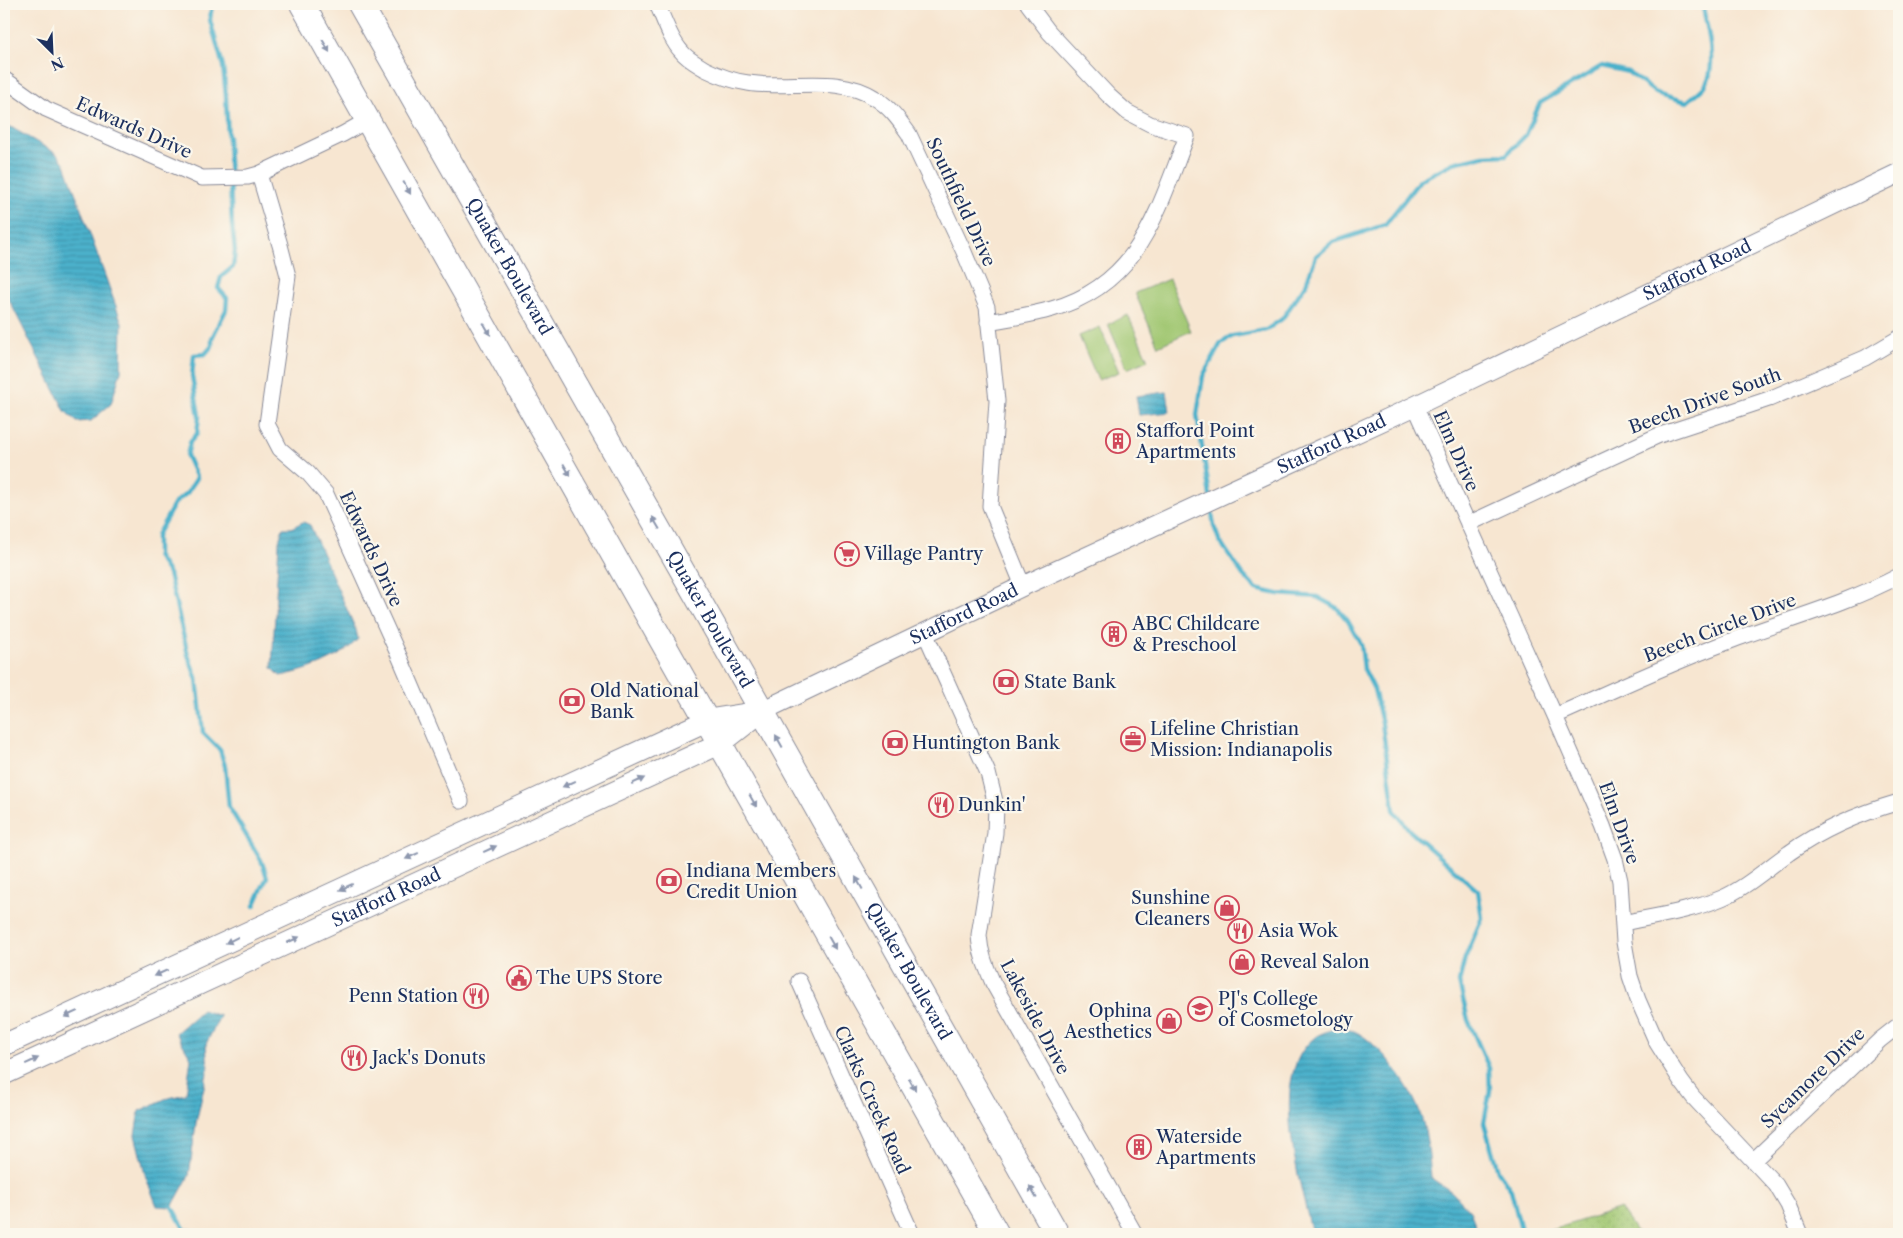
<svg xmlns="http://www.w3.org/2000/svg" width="1903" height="1238" viewBox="0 0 1903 1238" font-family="'Libre Caslon Text',serif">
	<defs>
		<pattern id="green-dots" width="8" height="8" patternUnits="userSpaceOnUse" patternTransform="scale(1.25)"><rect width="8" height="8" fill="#a1c772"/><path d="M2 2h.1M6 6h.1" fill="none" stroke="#8aab65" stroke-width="1.8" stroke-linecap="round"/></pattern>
		<pattern id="water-rules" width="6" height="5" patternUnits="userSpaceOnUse" patternTransform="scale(1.25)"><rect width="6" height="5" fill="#4cb1cb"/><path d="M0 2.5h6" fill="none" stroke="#3e90a8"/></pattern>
	</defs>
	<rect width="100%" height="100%" fill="#fbf7ec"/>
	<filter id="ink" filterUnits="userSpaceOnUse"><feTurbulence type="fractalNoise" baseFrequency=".02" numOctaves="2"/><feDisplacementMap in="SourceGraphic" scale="10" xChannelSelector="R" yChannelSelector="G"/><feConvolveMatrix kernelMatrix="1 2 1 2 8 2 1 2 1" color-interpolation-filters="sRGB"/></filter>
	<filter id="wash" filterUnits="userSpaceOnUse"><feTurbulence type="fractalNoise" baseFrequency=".0096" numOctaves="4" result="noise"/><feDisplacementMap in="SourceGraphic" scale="20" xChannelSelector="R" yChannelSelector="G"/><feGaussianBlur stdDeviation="1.12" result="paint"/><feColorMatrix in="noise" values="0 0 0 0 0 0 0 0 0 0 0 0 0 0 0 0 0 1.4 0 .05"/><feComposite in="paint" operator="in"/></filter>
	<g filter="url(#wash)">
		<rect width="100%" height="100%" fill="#f7e6d1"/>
		<path fill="url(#green-dots)" stroke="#5e7b68" d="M 1620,1208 L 1638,1234 L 1539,1234 Z"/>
		<path fill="#a1c772" stroke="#5e7b68" d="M 1169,279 L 1191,331 L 1158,346 L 1135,293 Z
			M 1128,315 L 1148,360 L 1127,369 L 1108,324 Z
			M 1100,327 L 1119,372 L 1098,380 L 1079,336 Z"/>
		<path fill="url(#water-rules)" stroke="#347094" d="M 4,123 L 57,154 L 65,164 L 122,323 L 121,371 L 111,404 L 91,421 L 77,422 L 65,411 L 4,290 Z
			M 1167,392 L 1170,412 L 1139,415 L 1136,396 Z
			M 303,522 L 310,525 L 356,630 L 358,639 C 339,660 307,671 280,676 L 272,668 L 279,541 L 283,528 L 291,528 Z
			M 202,1010 L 220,1016 L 206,1044 L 208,1069 L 196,1123 L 189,1176 L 172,1207 L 157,1206 L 146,1178 L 135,1135 L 139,1111 L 165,1099 L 186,1094 L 191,1058 L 176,1033 Z
			M 1331,1030 C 1338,1030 1348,1029 1354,1031 C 1366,1036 1381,1051 1389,1061 C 1422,1103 1427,1126 1431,1178 L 1452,1192 L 1470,1211 L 1479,1234 L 1312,1234 C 1301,1184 1266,1077 1314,1038 C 1318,1034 1326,1032 1331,1030 Z"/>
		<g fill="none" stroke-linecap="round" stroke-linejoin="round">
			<path stroke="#4cb1cb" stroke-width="4.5" d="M 212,4 L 210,20 L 223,66 L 226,97 L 232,225 L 235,251 L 233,267 L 221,277 L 218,288 L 227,298 L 226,310 L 212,338 L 212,346 L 205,354 L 194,355 L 192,376 L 199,416 L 197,434 L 190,442 L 187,456 L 197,478 L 187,493 L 175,503 L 157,535 L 157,556 L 169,574 L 188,655 L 197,680 L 203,733 L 220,750 L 225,766 L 229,807 L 261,860 L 267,877 L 254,906
				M 1210,496 L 1197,415 L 1203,376 L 1221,343 L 1233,336 L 1266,330 L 1282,319 L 1306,284 L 1316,256 L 1333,242 L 1385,225 L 1420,180 L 1453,163 L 1483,156 L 1506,155 L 1526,135 L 1540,103 L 1602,66 L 1628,72 L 1656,93 L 1687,102 C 1692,97 1700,92 1705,86 C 1718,67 1707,25 1702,4
				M 1211,506 L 1214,526 L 1219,540 L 1243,575 L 1256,589 L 1278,594 L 1317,597 L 1337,608 L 1348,621 L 1361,644 L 1364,669 L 1374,689 L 1382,723 L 1394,810 L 1410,831 L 1478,891 L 1482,918 L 1465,958 L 1459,982 L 1468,1020 L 1489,1068 L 1490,1091 L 1484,1123 L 1498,1171 L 1511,1190 L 1522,1234
				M 172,1207 L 185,1230 L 208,1234"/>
		</g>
	</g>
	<g filter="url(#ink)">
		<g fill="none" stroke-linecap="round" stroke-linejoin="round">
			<defs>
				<path id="minor" d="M 657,4 C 664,19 670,39 681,51 C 687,59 697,64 705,69 C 719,76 733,81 748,83 C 790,90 837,74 875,98 C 890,107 899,120 909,134 L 964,252 L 987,307 L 997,401 L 990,506 L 1023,586
					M 4,79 L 46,109 L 202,178 L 248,177 L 259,174
					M 368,120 L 343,134 L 259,174 L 280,245 L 288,276 L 267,424 L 280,449 L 308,473 L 326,494 L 400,658 L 461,801
					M 988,322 C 1009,318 1032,315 1052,309 C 1140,284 1157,211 1187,136 L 1150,124 L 1127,112 L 1108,95 L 1049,32 L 1028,4
					M 1415,406 L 1555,716 L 1603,826 L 1615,859 L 1620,881 L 1624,942 L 1630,976 L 1638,1000 L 1657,1043 L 1681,1081 L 1693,1097 L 1776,1185 L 1788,1205 L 1800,1234
					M 1468,524 L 1657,436 L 1769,399 L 1865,358 L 1899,338
					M 925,633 L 988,773 L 996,805 L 995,833 L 979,935 C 980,953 986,967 993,983 L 1135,1234
					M 1555,716 C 1614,690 1672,662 1733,640 C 1789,619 1846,604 1899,576
					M 1623,923 C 1656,916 1691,911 1722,898 C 1747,887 1767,868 1789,853 C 1821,830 1861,813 1899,802
					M 799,981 L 912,1234
					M 1754,1160 L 1880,1040 L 1899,1025"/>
				<g id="tertiary">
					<path id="s1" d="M 762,711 L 1023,586 L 1415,406 L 1899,173"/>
				</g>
				<g id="secondary">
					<path d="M 4,1045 L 708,720 L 759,712"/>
					<path id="s2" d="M 4,1074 L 721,743 L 762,711"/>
				</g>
				<g id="primary">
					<path d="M 302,4 L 997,1234"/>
					<path id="s3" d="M 360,4 L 762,711 L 1057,1234"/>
				</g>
			</defs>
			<use href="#minor" stroke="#898a98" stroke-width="17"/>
			<use href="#tertiary" stroke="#898a98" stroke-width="21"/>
			<use href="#secondary" stroke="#898a98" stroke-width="23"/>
			<use href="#primary" stroke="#898a98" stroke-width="26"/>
			<use href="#minor" stroke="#fff" stroke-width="15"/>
			<use href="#tertiary" stroke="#fff" stroke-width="19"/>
			<use href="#secondary" stroke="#fff" stroke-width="21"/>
			<use href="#primary" stroke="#fff" stroke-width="24"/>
		</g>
		<defs><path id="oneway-solid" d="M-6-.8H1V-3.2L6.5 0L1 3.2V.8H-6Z" transform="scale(1.25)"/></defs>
		<g fill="#8d97ae">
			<use href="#oneway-solid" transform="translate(326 46) rotate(60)"/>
			<use href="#oneway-solid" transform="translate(407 188) rotate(60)"/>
			<use href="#oneway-solid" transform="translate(487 329) rotate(60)"/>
			<use href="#oneway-solid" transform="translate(567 470) rotate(60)"/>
			<use href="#oneway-solid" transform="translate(656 523) rotate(-120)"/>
			<use href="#oneway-solid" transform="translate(779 741) rotate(-119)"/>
			<use href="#oneway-solid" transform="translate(638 781) rotate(-25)"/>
			<use href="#oneway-solid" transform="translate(569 784) rotate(156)"/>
			<use href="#oneway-solid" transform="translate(753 801) rotate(61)"/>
			<use href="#oneway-solid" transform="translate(490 849) rotate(-25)"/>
			<use href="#oneway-solid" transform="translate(412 856) rotate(155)"/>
			<use href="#oneway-solid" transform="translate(859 883) rotate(-119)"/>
			<use href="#oneway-solid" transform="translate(346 887) rotate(155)"/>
			<use href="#oneway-solid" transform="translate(232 940) rotate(154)"/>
			<use href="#oneway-solid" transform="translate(293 940) rotate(-25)"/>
			<use href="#oneway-solid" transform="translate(832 943) rotate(61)"/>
			<use href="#oneway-solid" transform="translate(161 973) rotate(155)"/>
			<use href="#oneway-solid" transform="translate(71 1014) rotate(155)"/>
			<use href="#oneway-solid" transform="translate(32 1061) rotate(-25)"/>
			<use href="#oneway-solid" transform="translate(912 1084) rotate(61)"/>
			<use href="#oneway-solid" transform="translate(1033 1192) rotate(-120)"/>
		</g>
	</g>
	<defs>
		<symbol id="building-ring" viewBox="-11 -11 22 22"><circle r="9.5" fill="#fbf7ec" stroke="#d1495b" stroke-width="1.5"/><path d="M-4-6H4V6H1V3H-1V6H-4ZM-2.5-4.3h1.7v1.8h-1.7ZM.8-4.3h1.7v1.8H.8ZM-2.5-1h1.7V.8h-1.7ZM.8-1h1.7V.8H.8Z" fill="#d1495b"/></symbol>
		<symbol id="supermarket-ring" viewBox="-11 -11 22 22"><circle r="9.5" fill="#fbf7ec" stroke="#d1495b" stroke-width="1.5"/><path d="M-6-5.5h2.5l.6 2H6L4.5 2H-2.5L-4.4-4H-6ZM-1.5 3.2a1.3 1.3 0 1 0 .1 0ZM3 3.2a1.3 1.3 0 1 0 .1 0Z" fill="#d1495b"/></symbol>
		<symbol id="bank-ring" viewBox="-11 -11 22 22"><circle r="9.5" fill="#fbf7ec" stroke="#d1495b" stroke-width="1.5"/><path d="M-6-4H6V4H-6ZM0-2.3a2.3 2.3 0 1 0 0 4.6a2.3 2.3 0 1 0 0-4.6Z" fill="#d1495b"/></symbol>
		<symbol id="office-ring" viewBox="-11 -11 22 22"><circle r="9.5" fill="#fbf7ec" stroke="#d1495b" stroke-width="1.5"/><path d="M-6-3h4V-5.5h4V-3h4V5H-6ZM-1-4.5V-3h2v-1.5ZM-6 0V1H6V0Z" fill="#d1495b"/></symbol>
		<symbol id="restaurant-ring" viewBox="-11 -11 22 22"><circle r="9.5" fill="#fbf7ec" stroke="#d1495b" stroke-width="1.5"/><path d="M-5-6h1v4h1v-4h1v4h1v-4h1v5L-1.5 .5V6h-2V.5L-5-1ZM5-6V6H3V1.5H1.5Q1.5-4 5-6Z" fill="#d1495b"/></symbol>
		<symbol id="shop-ring" viewBox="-11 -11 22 22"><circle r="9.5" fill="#fbf7ec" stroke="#d1495b" stroke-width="1.5"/><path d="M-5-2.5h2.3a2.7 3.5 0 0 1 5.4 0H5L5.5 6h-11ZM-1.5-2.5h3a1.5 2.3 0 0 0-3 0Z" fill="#d1495b"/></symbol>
		<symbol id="civic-ring" viewBox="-11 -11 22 22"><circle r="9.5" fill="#fbf7ec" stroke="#d1495b" stroke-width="1.5"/><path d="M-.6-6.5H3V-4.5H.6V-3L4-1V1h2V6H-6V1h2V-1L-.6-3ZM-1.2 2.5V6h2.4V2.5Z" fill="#d1495b"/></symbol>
		<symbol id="university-ring" viewBox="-11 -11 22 22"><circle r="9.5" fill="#fbf7ec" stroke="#d1495b" stroke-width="1.5"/><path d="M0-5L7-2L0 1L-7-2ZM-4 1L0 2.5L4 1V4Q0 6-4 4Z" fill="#d1495b"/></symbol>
	</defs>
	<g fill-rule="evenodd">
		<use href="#building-ring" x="1104" y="427" width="28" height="28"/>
		<use href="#supermarket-ring" x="833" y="540" width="28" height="28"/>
		<use href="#building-ring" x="1100" y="620" width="28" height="28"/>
		<use href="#bank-ring" x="992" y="668" width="28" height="28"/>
		<use href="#bank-ring" x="558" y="687" width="28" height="28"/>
		<use href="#office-ring" x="1119" y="725" width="28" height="28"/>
		<use href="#bank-ring" x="881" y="729" width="28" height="28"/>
		<use href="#restaurant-ring" x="927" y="791" width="28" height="28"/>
		<use href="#bank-ring" x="655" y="867" width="28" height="28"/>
		<use href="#shop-ring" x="1213" y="894" width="28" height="28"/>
		<use href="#restaurant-ring" x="1226" y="917" width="28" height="28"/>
		<use href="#shop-ring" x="1228" y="948" width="28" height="28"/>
		<use href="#civic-ring" x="505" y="964" width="28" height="28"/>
		<use href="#restaurant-ring" x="462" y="982" width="28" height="28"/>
		<use href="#university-ring" x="1186" y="995" width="28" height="28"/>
		<use href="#shop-ring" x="1155" y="1007" width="28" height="28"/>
		<use href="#restaurant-ring" x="340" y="1044" width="28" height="28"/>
		<use href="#building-ring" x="1125" y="1133" width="28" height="28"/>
	</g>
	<g text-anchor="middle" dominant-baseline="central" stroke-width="4.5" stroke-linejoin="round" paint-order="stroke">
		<g font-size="18" fill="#1b2f5e" stroke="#fbf7ec">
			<text transform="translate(134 128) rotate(24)">Edwards Drive</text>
			<text transform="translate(961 202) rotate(65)">Southfield Drive</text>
			<text stroke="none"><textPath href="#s3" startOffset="302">Quaker Boulevard</textPath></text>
			<text stroke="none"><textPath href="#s1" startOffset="1034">Stafford Road</textPath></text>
			<text transform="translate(1705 401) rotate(-20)">Beech Drive South</text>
			<text stroke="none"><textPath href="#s1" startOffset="629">Stafford Road</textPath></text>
			<text transform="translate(1456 451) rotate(66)">Elm Drive</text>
			<text transform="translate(371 549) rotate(65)">Edwards Drive</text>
			<text stroke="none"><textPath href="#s1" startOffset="224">Stafford Road</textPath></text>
			<text stroke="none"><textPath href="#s3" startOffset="708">Quaker Boulevard</textPath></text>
			<text transform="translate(1720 628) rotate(-21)">Beech Circle Drive</text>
			<text transform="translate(1619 823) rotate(70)">Elm Drive</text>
			<text stroke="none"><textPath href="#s2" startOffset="421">Stafford Road</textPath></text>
			<text stroke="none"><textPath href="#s3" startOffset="1112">Quaker Boulevard</textPath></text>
			<text transform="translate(1035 1017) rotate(62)">Lakeside Drive</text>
			<text transform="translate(1813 1078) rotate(-44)">Sycamore Drive</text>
			<text transform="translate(872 1100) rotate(66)">Clarks Creek Road</text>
		</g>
		<g font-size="18" fill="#1b2f5e" stroke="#fbf7ec" text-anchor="start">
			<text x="1136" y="431">Stafford Point<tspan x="1136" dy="21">Apartments</tspan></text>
			<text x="864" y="554">Village Pantry</text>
			<text x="1132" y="624">ABC Childcare<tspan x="1132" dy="21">&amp; Preschool</tspan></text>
			<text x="1024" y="682">State Bank</text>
			<text x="590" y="691">Old National<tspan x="590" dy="21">Bank</tspan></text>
			<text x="1150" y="729">Lifeline Christian<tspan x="1150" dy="21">Mission: Indianapolis</tspan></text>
			<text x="912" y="743">Huntington Bank</text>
			<text x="958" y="805">Dunkin'</text>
			<text x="686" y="871">Indiana Members<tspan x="686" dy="21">Credit Union</tspan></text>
			<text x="1210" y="898" text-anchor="end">Sunshine<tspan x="1210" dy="21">Cleaners</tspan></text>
			<text x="1258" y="931">Asia Wok</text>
			<text x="1260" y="962">Reveal Salon</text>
			<text x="536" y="978">The UPS Store</text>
			<text x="458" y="996" text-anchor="end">Penn Station</text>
			<text x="1218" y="999">PJ's College<tspan x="1218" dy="21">of Cosmetology</tspan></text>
			<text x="1152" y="1011" text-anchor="end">Ophina<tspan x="1152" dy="21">Aesthetics</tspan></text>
			<text x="372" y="1058">Jack's Donuts</text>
			<text x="1156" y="1137">Waterside<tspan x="1156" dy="21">Apartments</tspan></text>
		</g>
	</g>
	<rect width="1903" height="1238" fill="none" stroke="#fbf7ec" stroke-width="20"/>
	<g transform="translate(52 52) rotate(156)" stroke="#fbf7ec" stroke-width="4" paint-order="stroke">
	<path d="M0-4L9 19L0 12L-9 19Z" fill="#1b2f5e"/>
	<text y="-8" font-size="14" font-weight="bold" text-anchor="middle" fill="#1b2f5e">N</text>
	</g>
</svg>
